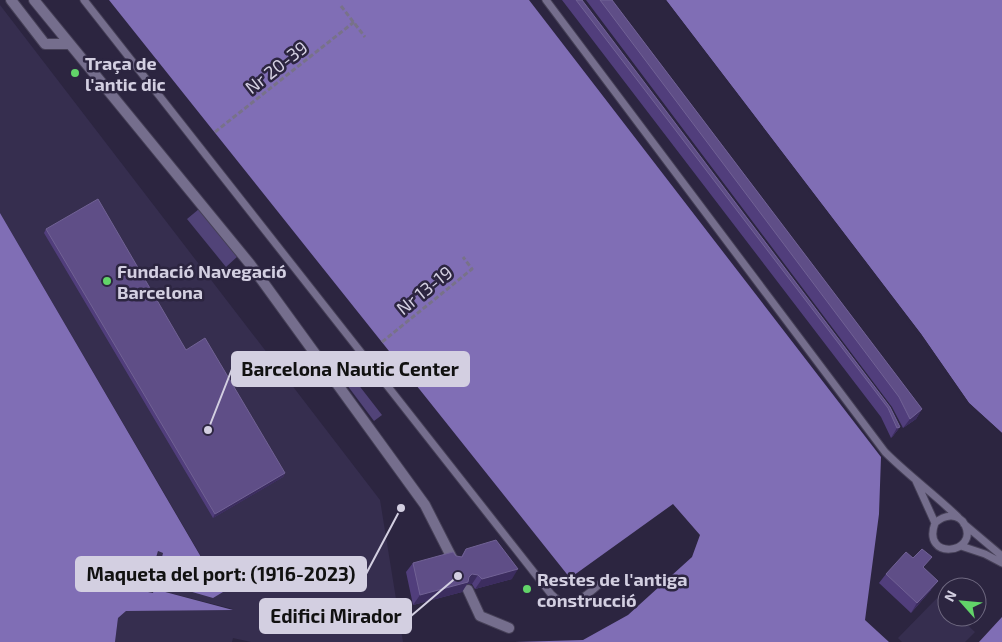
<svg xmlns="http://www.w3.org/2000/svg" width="1002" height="642" viewBox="0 0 1002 642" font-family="'Exo 2',sans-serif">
	<rect width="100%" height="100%" fill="#2c2540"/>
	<path fill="#362e4f" d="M 0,5 L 380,500 L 403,642 L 251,642 L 233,638 L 232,642 L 115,642 L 118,618 L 126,611 L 233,609 L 154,589 L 153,593 L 148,592 L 151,580 L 213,576 L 155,561 L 158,551 L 163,553 L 162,556 L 208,568 L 0,213 Z
		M 938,597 L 947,606 L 947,617 L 959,617 L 975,632 L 965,642 L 902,642 L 898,638 Z"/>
	<path fill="#514378" d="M 199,209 L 238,256 L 226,267 L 187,219 Z
		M 354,379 L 382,415 L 374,421 L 347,385 Z"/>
	<path fill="#806eb5" d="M 109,0 L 529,0 L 881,457 L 879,514 L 865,620 L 889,642 L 515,642 L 583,640 L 628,615 L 692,557 L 700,535 L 673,504 L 570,578 Z
		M 666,0 L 1002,0 L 1002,433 L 969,403 L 921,334 Z
		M 0,213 L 208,569 L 162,557 L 163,553 L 158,551 L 155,561 L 213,576 L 223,592 L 213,598 L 151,580 L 148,592 L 153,593 L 154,589 L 233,610 L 126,611 L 118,618 L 115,642 L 0,642 Z
		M 1002,617 L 1002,642 L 979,642 Z"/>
	<path fill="#2c2540" d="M 664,0 L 666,0 L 921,334 L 969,403 L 1002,433 L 1002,435 L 967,404 L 919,336 Z"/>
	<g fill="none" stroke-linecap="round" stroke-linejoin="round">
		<defs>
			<path id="service" d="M 84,0 L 551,594 C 570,614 588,594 604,580
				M 546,0 L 885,452 C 908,475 934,494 958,517
				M 916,481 L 935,523 C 921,561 979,554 965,525 C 958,512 944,515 935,523
				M 964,524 L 1002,556
				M 961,546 L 985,554 L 1002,563"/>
			<path id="pedestrian" d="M 11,0 L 45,44 L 68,44
				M 34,0 L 250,264 L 425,505 L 453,560
				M 468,590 L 480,616 L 509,628"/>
		</defs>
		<use href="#service" stroke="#464057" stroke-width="9"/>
		<use href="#pedestrian" stroke="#464057" stroke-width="12"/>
		<path stroke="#787289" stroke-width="3" stroke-dasharray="5 2.5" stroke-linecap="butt" d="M 341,6 L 365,37
			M 215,132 L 354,22
			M 382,342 L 472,269 L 463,257"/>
		<use href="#service" stroke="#756e8d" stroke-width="7"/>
		<use href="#pedestrian" stroke="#756e8d" stroke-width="10"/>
	</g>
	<path fill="#513e7c" d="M 562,0 L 582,0 L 890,407 L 900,427 L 893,436 L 891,438 L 881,417 Z
		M 586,0 L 612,0 L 922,409 L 916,419 L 903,428 L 892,407 Z
		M 46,229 L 186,350 L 285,473 L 283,477 L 213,518 L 44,233 Z
		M 466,549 L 512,579 L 475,589 L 472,584 L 467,584 L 462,592 L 413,605 L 406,572 L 413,563 L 456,556 L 461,557 Z
		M 913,558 L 924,568 L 931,590 L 911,613 L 879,583 L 886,574 Z"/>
	<path fill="#3c2d5f" d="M 922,409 L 916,419 L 903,428 L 910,419 Z
		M 900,427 L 893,436 L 891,438 L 897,428 Z
		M 285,473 L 283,477 L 213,518 L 215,514 Z
		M 518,569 L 512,579 L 475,589 L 482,579 Z
		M 472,574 L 478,575 L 472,584 L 467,584 L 462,592 L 413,605 L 420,595 L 469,577 Z
		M 938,581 L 931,590 L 911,613 L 917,603 Z"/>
	<path fill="#5f4e87" stroke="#716295" d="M 576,0 L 582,0 L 890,407 L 900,427 L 897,428 L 888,408 Z
		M 600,0 L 612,0 L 922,409 L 910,419 L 899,397 Z
		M 98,199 L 186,350 L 205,338 L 285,473 L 215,514 L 46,229 Z
		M 496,540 L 518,569 L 482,579 L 478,575 L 472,574 L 469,577 L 468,582 L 420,595 L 413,563 L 453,552 L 456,556 L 462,557 L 466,549 Z
		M 922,549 L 932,557 L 923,567 L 938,581 L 917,603 L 886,574 L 906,552 L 913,558 Z"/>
	<g fill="#62d469" stroke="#2c2540" stroke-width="2">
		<circle cx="75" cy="73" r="5"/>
		<circle cx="107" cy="281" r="5"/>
		<circle cx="527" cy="589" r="5"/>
	</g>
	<g text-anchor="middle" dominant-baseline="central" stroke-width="5" stroke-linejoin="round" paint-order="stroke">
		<g font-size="18" font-weight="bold" fill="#d3cfe1" stroke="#2c2540" text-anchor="start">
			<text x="85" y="63">Traça de<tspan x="85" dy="21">l'antic dic</tspan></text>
			<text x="117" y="271">Fundació Navegació<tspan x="117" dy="21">Barcelona</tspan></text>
			<text x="537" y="579">Restes de l'antiga<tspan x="537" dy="21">construcció</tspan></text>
		</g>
		<g font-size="18" fill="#d3cfe1" stroke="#2c2540">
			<text transform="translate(276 67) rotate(-38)">Nr 20-39</text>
			<text transform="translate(424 290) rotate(-39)">Nr 13-19</text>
		</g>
	</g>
	<path fill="none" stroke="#d3cfe1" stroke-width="2" d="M208 430L232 369M401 508L366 574M458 576L411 616"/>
	<g fill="#d3cfe1" stroke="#2c2540" stroke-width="2">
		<circle cx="208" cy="430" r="5"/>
		<circle cx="401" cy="508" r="5"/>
		<circle cx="458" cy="576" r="5"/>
	</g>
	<g fill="#d3cfe1" stroke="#d3cfe1" stroke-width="2">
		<rect x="232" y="352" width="237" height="34" rx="5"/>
		<rect x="76" y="557" width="290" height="34" rx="5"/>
		<rect x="260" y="599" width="151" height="34" rx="5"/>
	</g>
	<g font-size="19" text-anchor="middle" font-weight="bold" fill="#111">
		<text x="350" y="376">Barcelona Nautic Center</text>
		<text x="221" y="581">Maqueta del port: (1916-2023)</text>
		<text x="336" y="623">Edifici Mirador</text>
	</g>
	<g transform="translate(962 602) rotate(297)"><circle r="24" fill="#2c2540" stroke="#6f6980"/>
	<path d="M0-4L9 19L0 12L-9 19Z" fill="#62d469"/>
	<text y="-8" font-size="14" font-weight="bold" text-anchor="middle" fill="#d3cfe1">N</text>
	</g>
</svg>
